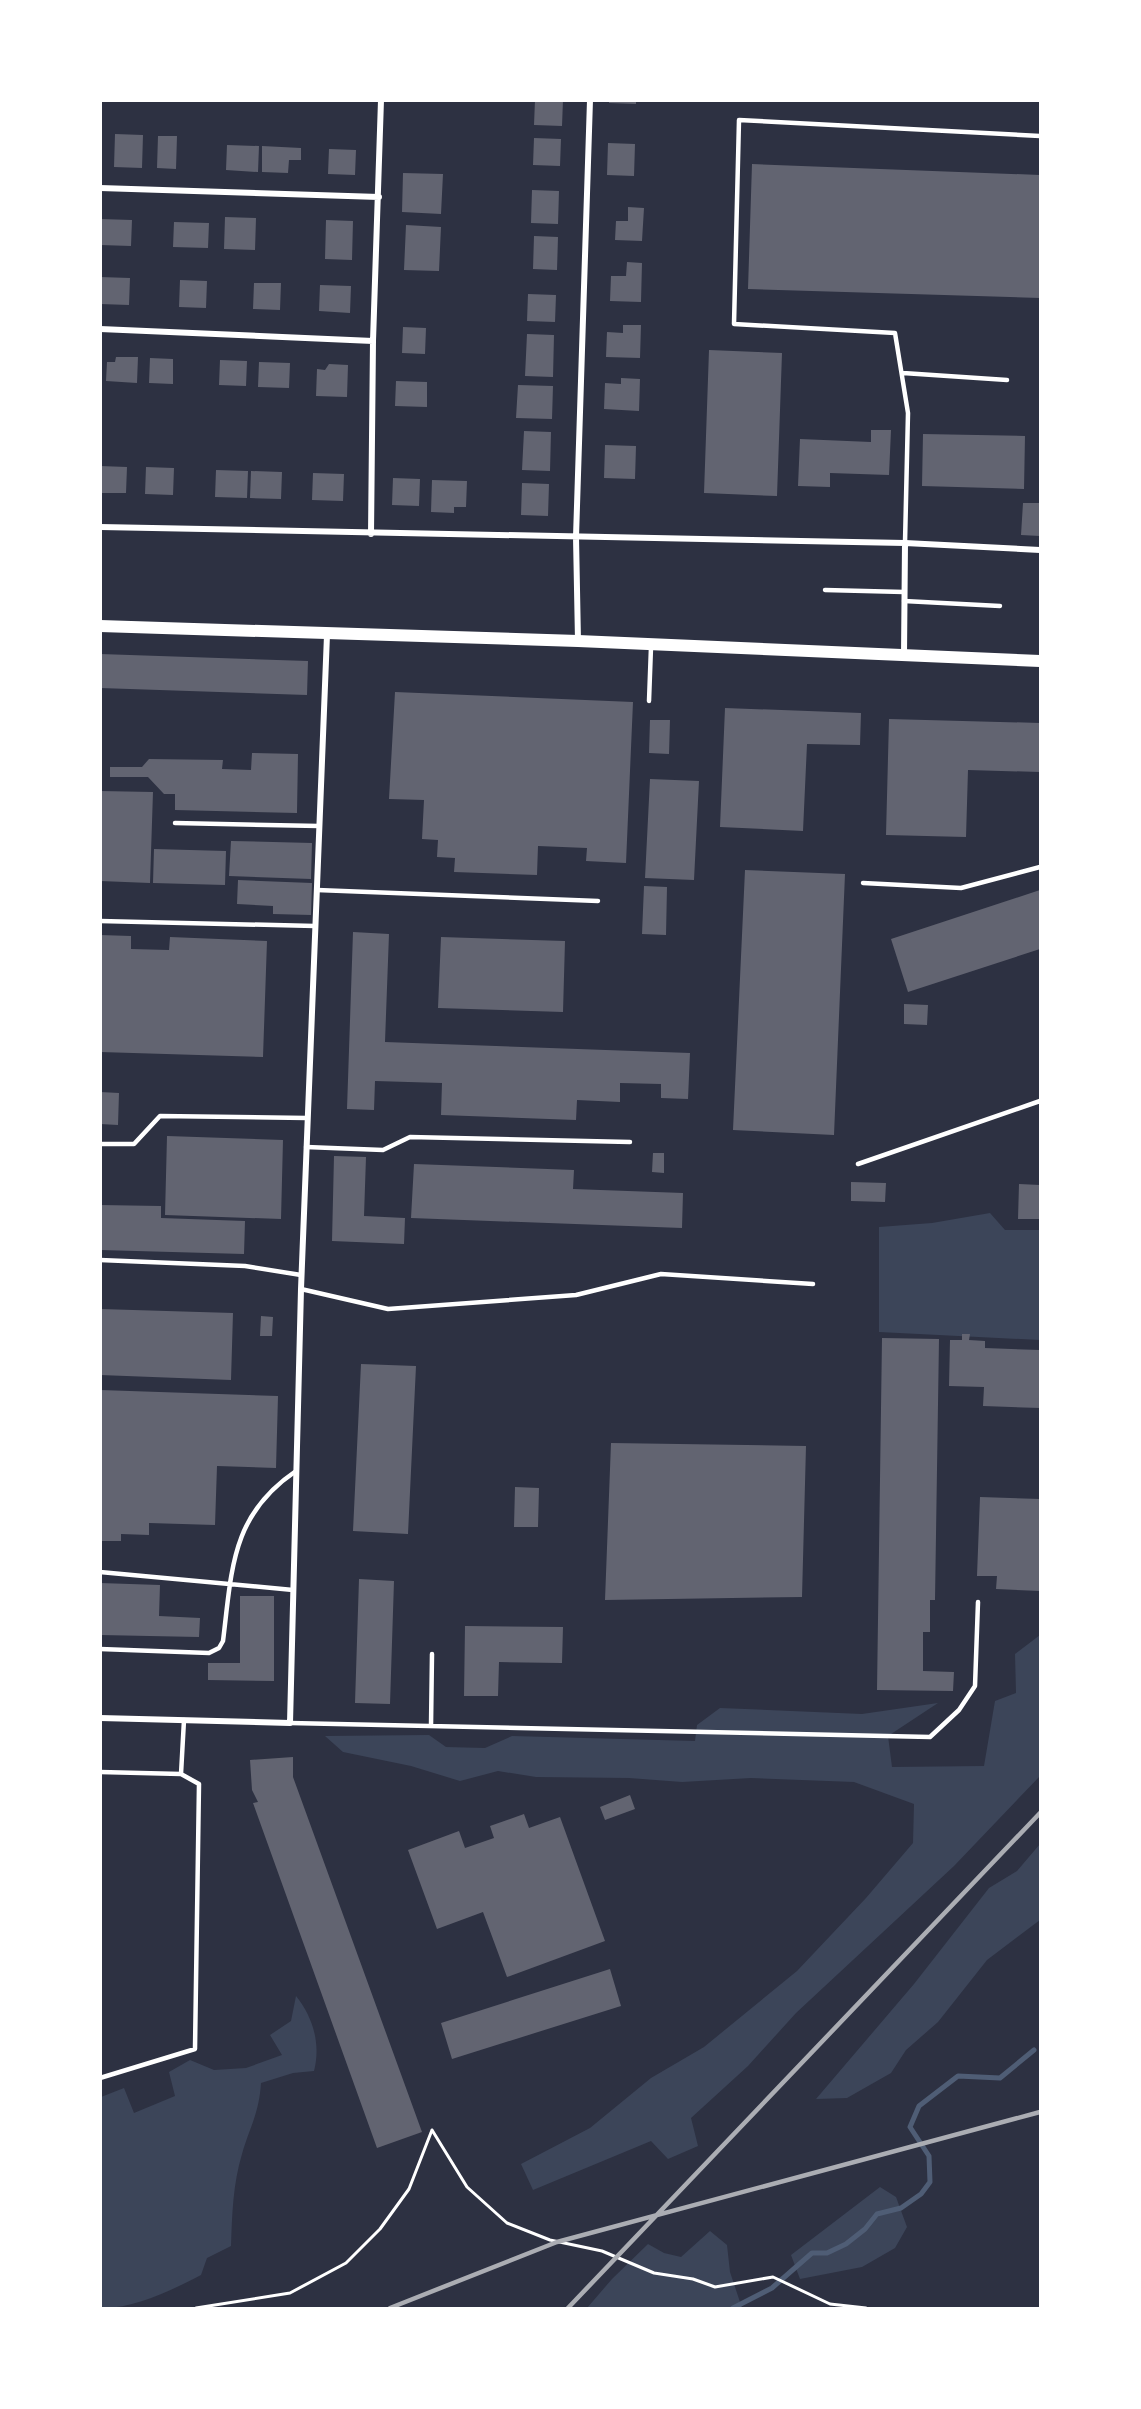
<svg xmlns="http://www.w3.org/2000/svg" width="1141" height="2409" viewBox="0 0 1141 2409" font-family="Commissioner,sans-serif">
	<rect width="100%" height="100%" fill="#2d3142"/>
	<path fill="#3c4559" d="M 990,1213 L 1005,1230 L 1040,1230 L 1040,1340 L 879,1332 L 879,1227 L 932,1223 Z
		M 1040,1635 L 1040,1776 L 954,1866 L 796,2013 L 748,2066 L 691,2118 L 698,2146 L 668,2159 L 651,2141 L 533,2190 L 521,2164 L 590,2128 L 651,2078 L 704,2047 L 797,1971 L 866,1898 L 913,1843 L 914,1804 L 854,1782 L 751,1778 L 682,1782 L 629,1778 L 536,1777 L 498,1771 L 460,1781 L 411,1766 L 343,1752 L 325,1736 L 429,1735 L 446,1747 L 485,1748 L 512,1736 L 695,1741 L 697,1725 L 720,1708 L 862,1714 L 938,1703 L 888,1736 L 892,1767 L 984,1766 L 995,1701 L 1016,1693 L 1015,1654 Z
		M 1040,1844 L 1040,1920 L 987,1960 L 938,2022 L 906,2050 L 891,2073 L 847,2098 L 816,2099 L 914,1984 L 989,1888 L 1017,1871 Z
		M 296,1996 C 313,2017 321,2044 314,2071 L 293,2073 L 261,2083 C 259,2114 250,2126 242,2154 C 233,2184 232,2214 231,2246 L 207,2258 L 201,2275 C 172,2290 134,2309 101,2308 L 101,2097 L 124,2088 L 134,2113 L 175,2096 L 169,2072 L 190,2060 L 214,2070 L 246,2068 L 282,2055 L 270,2035 L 291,2021 Z
		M 880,2187 L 896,2197 L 907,2227 L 895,2248 L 862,2267 L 800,2279 L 791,2255 Z
		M 710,2231 L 727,2245 L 730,2272 L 742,2308 L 587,2308 L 612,2279 L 648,2244 L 664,2253 L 681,2257 Z"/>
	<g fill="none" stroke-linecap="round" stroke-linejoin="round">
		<path stroke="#4f5d75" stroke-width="5" d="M 733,2308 L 772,2288 L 812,2253 L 827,2253 L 846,2244 L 865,2229 L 877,2214 L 901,2208 L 921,2194 L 930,2182 L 929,2156 L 910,2127 L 919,2106 L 958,2076 L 1000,2078 L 1034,2050"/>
	</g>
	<path fill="#626471" d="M 535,100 L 563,100 L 562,126 L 534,125 Z
		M 609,100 L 636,100 L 636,104 L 609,103 Z
		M 115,134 L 143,135 L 142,168 L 114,167 Z
		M 158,136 L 177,136 L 176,169 L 157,168 Z
		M 534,138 L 561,139 L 560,166 L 533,165 Z
		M 608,143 L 635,144 L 634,176 L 607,175 Z
		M 227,145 L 259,146 L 258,172 L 226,170 Z
		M 262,146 L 301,148 L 301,160 L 289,160 L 288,173 L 262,172 Z
		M 329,149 L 356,150 L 355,175 L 328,174 Z
		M 752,164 L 1040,175 L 1040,298 L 748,289 Z
		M 403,173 L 443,174 L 441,214 L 402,212 Z
		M 532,190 L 559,191 L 558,224 L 531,223 Z
		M 628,207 L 644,208 L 642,241 L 615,240 L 616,221 L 628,221 Z
		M 225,217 L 256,218 L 255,250 L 224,249 Z
		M 100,219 L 132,220 L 131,246 L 100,245 Z
		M 326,220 L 353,221 L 352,260 L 325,259 Z
		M 174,222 L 209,223 L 208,248 L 173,247 Z
		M 406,225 L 441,227 L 439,271 L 404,270 Z
		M 534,236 L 558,237 L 557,270 L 533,269 Z
		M 627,262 L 642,263 L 641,302 L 610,301 L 611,276 L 626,276 Z
		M 100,277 L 130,278 L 129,305 L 100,304 Z
		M 180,280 L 207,281 L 206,308 L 179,307 Z
		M 254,283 L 281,283 L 280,310 L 253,309 Z
		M 320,285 L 351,286 L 350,313 L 319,311 Z
		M 528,294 L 556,295 L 555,322 L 527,321 Z
		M 623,325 L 641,325 L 640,358 L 606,357 L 607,332 L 623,333 Z
		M 403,327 L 426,328 L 425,354 L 402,353 Z
		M 527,334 L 554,335 L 553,377 L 525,376 Z
		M 709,350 L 782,353 L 777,496 L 704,493 Z
		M 116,357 L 138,357 L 137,383 L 106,381 L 107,362 L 115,362 Z
		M 150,358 L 173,359 L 173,384 L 149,383 Z
		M 220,360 L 247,361 L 246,386 L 219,385 Z
		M 259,362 L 290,363 L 289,388 L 258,387 Z
		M 329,364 L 348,365 L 347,397 L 316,396 L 317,369 L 325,370 Z
		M 621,378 L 640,379 L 639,411 L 604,409 L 605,383 L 621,384 Z
		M 396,381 L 427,382 L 427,407 L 395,406 Z
		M 518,385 L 553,386 L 552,419 L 516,418 Z
		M 871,430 L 891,430 L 889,475 L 830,473 L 830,487 L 798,486 L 800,439 L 871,442 Z
		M 524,431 L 551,432 L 550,471 L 522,470 Z
		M 923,434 L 1025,436 L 1024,489 L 922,486 Z
		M 605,445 L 636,446 L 635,479 L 604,478 Z
		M 100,466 L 127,467 L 126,493 L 100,493 Z
		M 146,467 L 174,468 L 173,495 L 145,494 Z
		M 216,470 L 248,471 L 247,498 L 215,497 Z
		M 251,471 L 282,472 L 281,499 L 250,498 Z
		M 313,473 L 344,474 L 343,501 L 312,500 Z
		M 393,478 L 420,479 L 419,506 L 392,505 Z
		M 432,480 L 467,481 L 466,507 L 454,507 L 454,513 L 431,512 Z
		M 522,483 L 549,484 L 548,516 L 521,515 Z
		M 1023,503 L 1040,503 L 1040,536 L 1021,535 Z
		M 100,654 L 308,661 L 307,695 L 100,688 Z
		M 395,692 L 633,702 L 626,863 L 586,861 L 587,848 L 538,846 L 537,875 L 454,872 L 455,858 L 437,857 L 438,840 L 422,839 L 424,800 L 389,799 Z
		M 725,708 L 861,713 L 860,745 L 807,744 L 803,831 L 720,827 Z
		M 889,719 L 1040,723 L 1040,772 L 968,770 L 966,837 L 886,835 Z
		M 650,720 L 670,720 L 669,754 L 649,753 Z
		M 252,753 L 298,754 L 297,813 L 175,810 L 175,794 L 164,794 L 148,777 L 110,777 L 110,767 L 142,767 L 149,759 L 223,760 L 222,769 L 251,770 Z
		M 650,779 L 699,781 L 694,880 L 645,878 Z
		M 100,791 L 153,792 L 150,883 L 100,881 Z
		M 231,841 L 312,843 L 311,879 L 229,876 Z
		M 154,849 L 226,851 L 225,885 L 153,883 Z
		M 745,870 L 845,874 L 834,1135 L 733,1130 Z
		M 238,880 L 312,883 L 311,915 L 273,914 L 273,906 L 237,904 Z
		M 644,886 L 667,887 L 666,935 L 642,934 Z
		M 1040,890 L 1040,949 L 908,992 L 891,939 Z
		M 353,932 L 389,934 L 385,1042 L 690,1053 L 688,1099 L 661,1098 L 661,1084 L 620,1083 L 620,1102 L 577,1100 L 576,1120 L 441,1115 L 442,1083 L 375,1081 L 374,1110 L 347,1109 Z
		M 100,935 L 131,936 L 131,949 L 169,950 L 170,937 L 267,941 L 263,1057 L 100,1052 Z
		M 441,937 L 565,941 L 563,1012 L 438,1008 Z
		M 904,1004 L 928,1005 L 927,1025 L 904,1024 Z
		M 100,1092 L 119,1093 L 118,1125 L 100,1124 Z
		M 167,1136 L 283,1140 L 281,1219 L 165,1215 Z
		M 653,1153 L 664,1153 L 664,1173 L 652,1172 Z
		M 334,1156 L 366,1157 L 364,1216 L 405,1218 L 404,1244 L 332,1241 Z
		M 414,1164 L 574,1170 L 573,1189 L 683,1193 L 682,1228 L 411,1218 Z
		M 851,1182 L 886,1183 L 885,1202 L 851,1201 Z
		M 1019,1184 L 1040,1185 L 1040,1219 L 1018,1219 Z
		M 100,1205 L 161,1206 L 161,1218 L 245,1221 L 244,1254 L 100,1250 Z
		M 100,1309 L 233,1313 L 231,1380 L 100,1375 Z
		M 261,1316 L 273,1317 L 272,1336 L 260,1336 Z
		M 962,1334 L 970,1334 L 969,1340 L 985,1341 L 985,1348 L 1040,1350 L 1040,1408 L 983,1406 L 984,1387 L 949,1386 L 950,1340 L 962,1340 Z
		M 882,1338 L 939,1339 L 935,1600 L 930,1600 L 930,1632 L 923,1632 L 923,1671 L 954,1672 L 953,1691 L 877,1690 Z
		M 361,1364 L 416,1366 L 408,1534 L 353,1531 Z
		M 100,1390 L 278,1396 L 276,1468 L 217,1466 L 215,1525 L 149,1523 L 149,1535 L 121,1534 L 121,1541 L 100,1541 Z
		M 611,1443 L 806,1446 L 802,1597 L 605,1600 Z
		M 515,1487 L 539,1488 L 538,1527 L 514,1527 Z
		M 980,1497 L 1040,1499 L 1040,1591 L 996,1589 L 997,1576 L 977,1576 Z
		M 359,1579 L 394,1581 L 390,1704 L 355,1703 Z
		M 100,1583 L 160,1585 L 159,1616 L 200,1618 L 199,1637 L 100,1635 Z
		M 240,1596 L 274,1596 L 274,1681 L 208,1680 L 208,1663 L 240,1663 Z
		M 465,1626 L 563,1627 L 562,1663 L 499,1662 L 498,1696 L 464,1696 Z
		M 293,1757 L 293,1777 L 422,2132 L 377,2148 L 253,1803 L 258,1802 L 252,1790 L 250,1760 Z
		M 630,1795 L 635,1809 L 605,1820 L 600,1807 Z
		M 524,1814 L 529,1828 L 560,1817 L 605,1941 L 507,1977 L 483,1912 L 437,1929 L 408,1850 L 459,1831 L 465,1848 L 494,1838 L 490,1826 Z
		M 610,1969 L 621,2006 L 452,2059 L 441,2023 Z"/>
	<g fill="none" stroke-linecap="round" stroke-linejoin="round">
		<path stroke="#fff" stroke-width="3" d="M 432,2130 L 467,2187 L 507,2223 L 550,2240 L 602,2251 L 654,2273 L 693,2279 L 715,2287 L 773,2277 L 830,2304 L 866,2308
			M 196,2308 L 290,2293 L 346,2263 L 380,2229 L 409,2189 L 432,2130"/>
		<path stroke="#fff" stroke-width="4.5" d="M 903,373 L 1007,380
			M 905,543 L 908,413 L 895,333 L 734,324 L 739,120 L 1040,136
			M 825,590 L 904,592
			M 904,601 L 1000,606
			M 649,701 L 651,647
			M 175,823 L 319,826
			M 863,883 L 961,888 L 1040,867
			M 317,890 L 598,901
			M 100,921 L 315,926
			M 100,1144 L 134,1144 L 160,1116 L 307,1118
			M 306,1147 L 383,1150 L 410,1137 L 630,1142
			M 858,1164 L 1040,1101
			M 100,1260 L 245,1266 L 301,1275
			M 301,1289 L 388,1309 L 576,1295 L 661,1274 L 813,1284
			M 100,1572 L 293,1590
			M 100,1649 L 209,1653 L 219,1648 L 223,1641 C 232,1569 231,1515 296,1471
			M 290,1723 L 930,1737 L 959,1710 L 975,1686 L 978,1602
			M 431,1726 L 432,1654
			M 100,1772 L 181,1774 L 199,1784 L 195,2049 L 100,2078
			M 181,1774 L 184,1720"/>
		<path stroke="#fff" stroke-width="6" d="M 100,188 L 379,197
			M 100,329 L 373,341
			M 100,527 L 905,543 L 1040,550
			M 371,534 L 373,341 L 381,100
			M 578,641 L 576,537 L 590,100
			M 904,655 L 905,543
			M 100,1718 L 290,1723 L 301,1289 L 327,635"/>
		<path stroke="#fff" stroke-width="12" d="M 100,626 L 578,641 L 1040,661"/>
		<path stroke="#abadb3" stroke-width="4.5" d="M 390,2308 L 557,2242 L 1040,2112
			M 568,2308 L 1040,1813"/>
	</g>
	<rect width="1141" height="2409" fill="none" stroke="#ffffff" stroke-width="204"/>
</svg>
